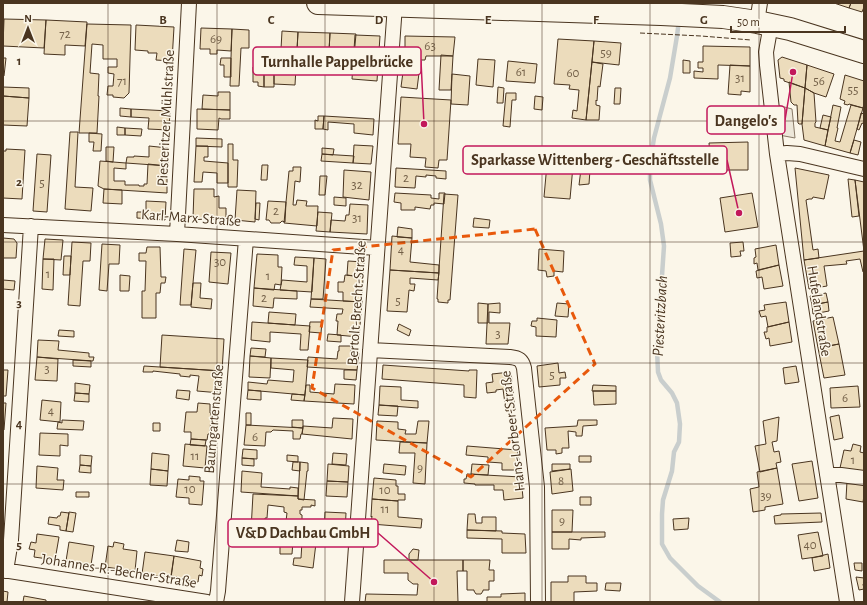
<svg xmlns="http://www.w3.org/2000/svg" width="867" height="605" viewBox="0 0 867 605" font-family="'Alegreya Sans',sans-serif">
	<rect width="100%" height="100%" fill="#fbf6e9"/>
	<path fill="#ede7d9" stroke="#887966" d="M 777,105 L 792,109 L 795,138 L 779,135 Z"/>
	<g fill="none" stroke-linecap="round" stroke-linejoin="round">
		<path stroke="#c9cecd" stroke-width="4.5" d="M 679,20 L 677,36 L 670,78 L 654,138 L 650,164 L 650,180 L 661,224 L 664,246 L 657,350 L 658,372 L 661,380 L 672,393 L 677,403 L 680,424 L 679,442 L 674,452 L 672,471 L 663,500 L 662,514 L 662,544 L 670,558 L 698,586 L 720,602"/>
	</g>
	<path fill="#ecdcbc" stroke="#4a3520" d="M 834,3 L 851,3 L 849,8 Z
		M 851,3 L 864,3 L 864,7 L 862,12 L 849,8 Z
		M 4,19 L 46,20 L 44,48 L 3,46 Z
		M 46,20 L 87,22 L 85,46 L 65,45 L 65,55 L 44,54 Z
		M 87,24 L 131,25 L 129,93 L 124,98 L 113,97 L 113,95 L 107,95 L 108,86 L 113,86 L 114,74 L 108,73 L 108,67 L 117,67 L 117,59 L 103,59 L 103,45 L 92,44 L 90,73 L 99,74 L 98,96 L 99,96 L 97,133 L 79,133 Z
		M 136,25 L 174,27 L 172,61 L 156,60 L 157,53 L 148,53 L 148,51 L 135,50 Z
		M 201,28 L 232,29 L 231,51 L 217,50 L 217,54 L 210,54 L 210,49 L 200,49 Z
		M 232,29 L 249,30 L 249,48 L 241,48 L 239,86 L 230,86 Z
		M 282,31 L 298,32 L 297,50 L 281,49 Z
		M 298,32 L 330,33 L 329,52 L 297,50 Z
		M 330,33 L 356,34 L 354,56 L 347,56 L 347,69 L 328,68 Z
		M 355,35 L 380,36 L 377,81 L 352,79 Z
		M 405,36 L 455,37 L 453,56 L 426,56 L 425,60 L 419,60 L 418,58 L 418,55 L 405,55 Z
		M 558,39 L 594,41 L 586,120 L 572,118 L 573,110 L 577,111 L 579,90 L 569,89 L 570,85 L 554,84 Z
		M 594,41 L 621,43 L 619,65 L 592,62 Z
		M 703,46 L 750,47 L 750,66 L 718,65 L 718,79 L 694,78 L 694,71 L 703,72 L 703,68 L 698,68 L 698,62 L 703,62 Z
		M 287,49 L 297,50 L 295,85 L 274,84 L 274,69 L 288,70 L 288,65 L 289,65 L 289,58 L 287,58 Z
		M 441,55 L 453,56 L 451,90 L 439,90 Z
		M 782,57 L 807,65 L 805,88 L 784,81 L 784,79 L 780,78 L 778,60 Z
		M 3,58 L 6,58 L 4,76 L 3,76 Z
		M 221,58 L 231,58 L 231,77 L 224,77 L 224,65 L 220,65 Z
		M 478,59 L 495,60 L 493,87 L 476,85 Z
		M 683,60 L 690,61 L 690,73 L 683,73 Z
		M 508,61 L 537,64 L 535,83 L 506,81 Z
		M 592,62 L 603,64 L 600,87 L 598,86 L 597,101 L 596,100 L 596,105 L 600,106 L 599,120 L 586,120 Z
		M 730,65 L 750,66 L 750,92 L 741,91 L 741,95 L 728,94 Z
		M 807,65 L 834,74 L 826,97 L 814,93 L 805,88 Z
		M 253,67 L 264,68 L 264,87 L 258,86 L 258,82 L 253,82 Z
		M 264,69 L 274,69 L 274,87 L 264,87 Z
		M 403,72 L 419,73 L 417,89 L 401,87 Z
		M 452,74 L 470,76 L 468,105 L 451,104 Z
		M 845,75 L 864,81 L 864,104 L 863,108 L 849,104 L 848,105 L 844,104 L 845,101 L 840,99 Z
		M 789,82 L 805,88 L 802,124 L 799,124 L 798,123 L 797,105 L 794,105 L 791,102 Z
		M 3,87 L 29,88 L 29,98 L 3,96 Z
		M 498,87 L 504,88 L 503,103 L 497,103 Z
		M 615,88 L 621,88 L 620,104 L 614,104 Z
		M 805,88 L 814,93 L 816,122 L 815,123 L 815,127 L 828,130 L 825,146 L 804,140 L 802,124 Z
		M 218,92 L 230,92 L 230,110 L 202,109 L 203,95 L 218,96 Z
		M 506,93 L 516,93 L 516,100 L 512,100 L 510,127 L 503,126 Z
		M 3,96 L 29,98 L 27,126 L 3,125 Z
		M 535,96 L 543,97 L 542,110 L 534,109 Z
		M 401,97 L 451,100 L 447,160 L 439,160 L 438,168 L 425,167 L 426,158 L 410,157 L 411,144 L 398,144 Z
		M 833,105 L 841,107 L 837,128 L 838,128 L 835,141 L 840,142 L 851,105 L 863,108 L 850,153 L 825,146 Z
		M 120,108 L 131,109 L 131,117 L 120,116 Z
		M 131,109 L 170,111 L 169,130 L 148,129 L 149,118 L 131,117 Z
		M 197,109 L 230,110 L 230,119 L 221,119 L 219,118 L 218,130 L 197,129 Z
		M 861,113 L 864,114 L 864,124 L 862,123 L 859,130 L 857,129 Z
		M 823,115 L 831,117 L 828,130 L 820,128 Z
		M 318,116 L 324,116 L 323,129 L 315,129 L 315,120 L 318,121 Z
		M 324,116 L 374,119 L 373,135 L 354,133 L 354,124 L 328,122 L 328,130 L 323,129 Z
		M 117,127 L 125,128 L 125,135 L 117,135 Z
		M 125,128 L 142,129 L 141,136 L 125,135 Z
		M 70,132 L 78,132 L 75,187 L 93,188 L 91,211 L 65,209 Z
		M 89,133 L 102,134 L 101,151 L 93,151 L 94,142 L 89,142 Z
		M 196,138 L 222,139 L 222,147 L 196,146 Z
		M 854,140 L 861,142 L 858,155 L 850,153 Z
		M 748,142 L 748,170 L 711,170 L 709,143 Z
		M 228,144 L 233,144 L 233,160 L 238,160 L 237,187 L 228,187 Z
		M 354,145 L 373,146 L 371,164 L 353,163 Z
		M 149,146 L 168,148 L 168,166 L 126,163 L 127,157 L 134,157 L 134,156 L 149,157 Z
		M 196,146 L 208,146 L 208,157 L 204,157 L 204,161 L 228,163 L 228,183 L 217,183 L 217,173 L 203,172 L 202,182 L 194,182 Z
		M 106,147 L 114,147 L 113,162 L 106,161 Z
		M 322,148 L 334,149 L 333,155 L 322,154 Z
		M 6,149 L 25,150 L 22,199 L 3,198 L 3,151 L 6,151 Z
		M 37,154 L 51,155 L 47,212 L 33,211 Z
		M 322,154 L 354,156 L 353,163 L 321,161 Z
		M 100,161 L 126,163 L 126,169 L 114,168 L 114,181 L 125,181 L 125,185 L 139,185 L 139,186 L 144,186 L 144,184 L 147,184 L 148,164 L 167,166 L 167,193 L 104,189 L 98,186 Z
		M 547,164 L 557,165 L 557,168 L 562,168 L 562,165 L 573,166 L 570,199 L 544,197 Z
		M 262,165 L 268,165 L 267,180 L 261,180 Z
		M 293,167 L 301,167 L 300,182 L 295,181 L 293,205 L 296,205 L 297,200 L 307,201 L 306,206 L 318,206 L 317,226 L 284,223 L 289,171 L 293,171 Z
		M 396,168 L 446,171 L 446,179 L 436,178 L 436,176 L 426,175 L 426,177 L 416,176 L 415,188 L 395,187 Z
		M 795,168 L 829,175 L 824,199 L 813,197 L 812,199 L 809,199 L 806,200 L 813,250 L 818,249 L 819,258 L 804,260 Z
		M 581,169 L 590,170 L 589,184 L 579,185 Z
		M 344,170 L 371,172 L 369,200 L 343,197 Z
		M 320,176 L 327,176 L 325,195 L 319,195 Z
		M 848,179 L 855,180 L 859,216 L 852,217 Z
		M 855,180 L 864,182 L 864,251 Z
		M 104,189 L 122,190 L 122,204 L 103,203 Z
		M 194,189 L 214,189 L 214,197 L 219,196 L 219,208 L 226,208 L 226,220 L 193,218 Z
		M 237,190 L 256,191 L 255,222 L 235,220 Z
		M 395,193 L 431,195 L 431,198 L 439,199 L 439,193 L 445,193 L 444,204 L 434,203 L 434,205 L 431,205 L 430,209 L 415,207 L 415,210 L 401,210 L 401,203 L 394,202 Z
		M 752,193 L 758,227 L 725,232 L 720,198 Z
		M 444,194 L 458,195 L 450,300 L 448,300 L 448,303 L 438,302 L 438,299 L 437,299 Z
		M 334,197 L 346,198 L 346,206 L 334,205 Z
		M 146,201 L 166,202 L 165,220 L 137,218 L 137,212 L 146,212 Z
		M 268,201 L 286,202 L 285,222 L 282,221 L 280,223 L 271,223 L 269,220 L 266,220 Z
		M 256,203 L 260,203 L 259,220 L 255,219 Z
		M 350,204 L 368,205 L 367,234 L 330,232 L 331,220 L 345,221 L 346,215 L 349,215 Z
		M 318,212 L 332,213 L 330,232 L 316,231 Z
		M 474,218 L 490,220 L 489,228 L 473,227 Z
		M 398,227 L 412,229 L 412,238 L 397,237 Z
		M 392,236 L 412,238 L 410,262 L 439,265 L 439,273 L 390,270 Z
		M 3,238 L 14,239 L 17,243 L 16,258 L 3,258 Z
		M 45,239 L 63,240 L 61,260 L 43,259 Z
		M 72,242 L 91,243 L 90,261 L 83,261 L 80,306 L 68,305 Z
		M 743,242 L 744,251 L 740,251 L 741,256 L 731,257 L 730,243 Z
		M 102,244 L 120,245 L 119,264 L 109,264 L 107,291 L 99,290 Z
		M 776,245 L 779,265 L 758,270 L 757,263 L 754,264 L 754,258 L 756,257 L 755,249 Z
		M 147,247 L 160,247 L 161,277 L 166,277 L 165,283 L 161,283 L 160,293 L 156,293 L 156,318 L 142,318 L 142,291 L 145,291 L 146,261 L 139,261 L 139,253 L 146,253 Z
		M 184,249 L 196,250 L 191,305 L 180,305 Z
		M 539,249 L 564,251 L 563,272 L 554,271 L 554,276 L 547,277 L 546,271 L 538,270 Z
		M 864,251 L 864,272 L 863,272 L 860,259 L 846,261 L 847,264 L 824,266 L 827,286 L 809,289 L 804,260 Z
		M 211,252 L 231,253 L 228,284 L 209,282 Z
		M 257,254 L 278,255 L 278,267 L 282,267 L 281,285 L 275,284 L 274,290 L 254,288 Z
		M 64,256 L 71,256 L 70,275 L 63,275 Z
		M 295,257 L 314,258 L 312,292 L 280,290 L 282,280 L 307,282 L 307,266 L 294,265 Z
		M 314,258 L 326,259 L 323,299 L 311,299 Z
		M 43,259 L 54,259 L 53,290 L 42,289 Z
		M 348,261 L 364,262 L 363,277 L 347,275 Z
		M 779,265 L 783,286 L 764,289 L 762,277 L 757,278 L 756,271 Z
		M 390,270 L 439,273 L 438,280 L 410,278 L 410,284 L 415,284 L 414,291 L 409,290 L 407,312 L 387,311 Z
		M 120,275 L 130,276 L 129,291 L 120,291 Z
		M 345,275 L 363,277 L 362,302 L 343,301 L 343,292 L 338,292 L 338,282 L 344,282 Z
		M 3,280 L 15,281 L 14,290 L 3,289 Z
		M 193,283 L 201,283 L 200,298 L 212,299 L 211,309 L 191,307 Z
		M 254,288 L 297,291 L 297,299 L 274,298 L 273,308 L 253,306 Z
		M 826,293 L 828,302 L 812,305 L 810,296 Z
		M 311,299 L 362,302 L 359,337 L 337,335 L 338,321 L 336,321 L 337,314 L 342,314 L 343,309 L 310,307 Z
		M 786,302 L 789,322 L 768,327 L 766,316 L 761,317 L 759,311 L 765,310 L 764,305 Z
		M 828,302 L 829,311 L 813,314 L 812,305 Z
		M 478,303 L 488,304 L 488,323 L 478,323 Z
		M 500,303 L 500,313 L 489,312 L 489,323 L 510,323 L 508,344 L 486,344 L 488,304 Z
		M 557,303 L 569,304 L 568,317 L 555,316 Z
		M 269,312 L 296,314 L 295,325 L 268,323 Z
		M 833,317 L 839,344 L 818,348 L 813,321 Z
		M 537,318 L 557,320 L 556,337 L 536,336 L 536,327 L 531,326 L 532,321 L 537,321 Z
		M 252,322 L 310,326 L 308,350 L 300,350 L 301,334 L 270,332 L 270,342 L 251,340 Z
		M 310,322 L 322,322 L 321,333 L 309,332 Z
		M 789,322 L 792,342 L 770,346 L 769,338 L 766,339 L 764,332 L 767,332 L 767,327 Z
		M 399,324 L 411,330 L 409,336 L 397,330 Z
		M 59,330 L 74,331 L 74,337 L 58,336 Z
		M 328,334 L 341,335 L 341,342 L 327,341 Z
		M 162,335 L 224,339 L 222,371 L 160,367 Z
		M 38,340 L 59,341 L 58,350 L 89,353 L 89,357 L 94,357 L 93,361 L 37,357 Z
		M 839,344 L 845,375 L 824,378 L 818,348 Z
		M 339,346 L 351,346 L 351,352 L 359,353 L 357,370 L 307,367 L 308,357 L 337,359 L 338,351 L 339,351 Z
		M 251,348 L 266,349 L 265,357 L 250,356 Z
		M 250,356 L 271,358 L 270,378 L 249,377 Z
		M 37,357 L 58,359 L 57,381 L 35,380 Z
		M 271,358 L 308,360 L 305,395 L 248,390 L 248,382 L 267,384 L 268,380 L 293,382 L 294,370 L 271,368 Z
		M 73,360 L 91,361 L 91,367 L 73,366 Z
		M 558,363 L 559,373 L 565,372 L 566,378 L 560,378 L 560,385 L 539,387 L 537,366 Z
		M 383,365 L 469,371 L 469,370 L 477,370 L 476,398 L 464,397 L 464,385 L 382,379 Z
		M 144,366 L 222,371 L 221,393 L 197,391 L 199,376 L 190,375 L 190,377 L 180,376 L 180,374 L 153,371 L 153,372 L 143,372 Z
		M 796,366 L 799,382 L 785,384 L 783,368 Z
		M 3,370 L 8,370 L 6,396 L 3,396 Z
		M 344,370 L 357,370 L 356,380 L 344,379 Z
		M 511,372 L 515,410 L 506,411 L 503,389 L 496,390 L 496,392 L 487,393 L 486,383 L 493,382 L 492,374 Z
		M 75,383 L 90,385 L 89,394 L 75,393 Z
		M 335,384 L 355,385 L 354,404 L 304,401 L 306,385 L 310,385 L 310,392 L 334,394 Z
		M 593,385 L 616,386 L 616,391 L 592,391 Z
		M 380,386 L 401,387 L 401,400 L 418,401 L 418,408 L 379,405 Z
		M 858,386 L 860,407 L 831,408 L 830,388 Z
		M 177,390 L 190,391 L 189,400 L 176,398 Z
		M 248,390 L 261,391 L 261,400 L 247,399 Z
		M 593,391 L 616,391 L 616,404 L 594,405 Z
		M 75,393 L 89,394 L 89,402 L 74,401 Z
		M 292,394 L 305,395 L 304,401 L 291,400 Z
		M 42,400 L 61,402 L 60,422 L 40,420 Z
		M 3,403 L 6,403 L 4,430 L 3,430 Z
		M 198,403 L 210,404 L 210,413 L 211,413 L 210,434 L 208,434 L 207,440 L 191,439 L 191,432 L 184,432 L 186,412 L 197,412 Z
		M 379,405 L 398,406 L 397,416 L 378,415 Z
		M 246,413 L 251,413 L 251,425 L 246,425 Z
		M 839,415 L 843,438 L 834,440 L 830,417 Z
		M 779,417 L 777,441 L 772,442 L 774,452 L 779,451 L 781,462 L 776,463 L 777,468 L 760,472 L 755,446 L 766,444 L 763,421 Z
		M 333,418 L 353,419 L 352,439 L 302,434 L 303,426 L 332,428 Z
		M 62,420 L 84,421 L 83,430 L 57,429 L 58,422 L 62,423 Z
		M 292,420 L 303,420 L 303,428 L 292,427 Z
		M 578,420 L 597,420 L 597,425 L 583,426 L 582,436 L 576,436 L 576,432 L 568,431 L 569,448 L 562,448 L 562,453 L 556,454 L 556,450 L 547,450 L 545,428 L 577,426 Z
		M 377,421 L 398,422 L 398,429 L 406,430 L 405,434 L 416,434 L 418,421 L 429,421 L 427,443 L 376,440 Z
		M 153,423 L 160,423 L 160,431 L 153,431 Z
		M 246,425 L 303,428 L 302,434 L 301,434 L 300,439 L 293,439 L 293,431 L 273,430 L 271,432 L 266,432 L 265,446 L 244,445 Z
		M 40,433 L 68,434 L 68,446 L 60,445 L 60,456 L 39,455 Z
		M 191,439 L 206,440 L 205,446 L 190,445 Z
		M 400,442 L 427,443 L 425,484 L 413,483 L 415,453 L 399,453 Z
		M 185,444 L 207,446 L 205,468 L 183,466 Z
		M 853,444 L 861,446 L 860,452 L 864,453 L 864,472 L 840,468 L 844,450 L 851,451 Z
		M 467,446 L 517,450 L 521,470 L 502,470 L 502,463 L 488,462 L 488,457 L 466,455 Z
		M 243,449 L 257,450 L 257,459 L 242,458 Z
		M 152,453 L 169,455 L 168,471 L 151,469 Z
		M 333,453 L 347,454 L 346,465 L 332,464 Z
		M 80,455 L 92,456 L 91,466 L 80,465 Z
		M 287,455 L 298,456 L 298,462 L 287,461 Z
		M 579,456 L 591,456 L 591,462 L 579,462 Z
		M 242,458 L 254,459 L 254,466 L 242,465 Z
		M 812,461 L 818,498 L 799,501 L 792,464 Z
		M 293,462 L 300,462 L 300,471 L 292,470 Z
		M 300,462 L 308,463 L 308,471 L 307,471 L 304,500 L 298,499 Z
		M 328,464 L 349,466 L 348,482 L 327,481 Z
		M 384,464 L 406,466 L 405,475 L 383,473 Z
		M 472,464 L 489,465 L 488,475 L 471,474 Z
		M 552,464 L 570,464 L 570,469 L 552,471 Z
		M 80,465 L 91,466 L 91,473 L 79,472 Z
		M 37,466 L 58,468 L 57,480 L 64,480 L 63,490 L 36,488 Z
		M 777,468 L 783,504 L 765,507 L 765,510 L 753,512 L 750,489 L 759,487 L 757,472 Z
		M 151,469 L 168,471 L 167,486 L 150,485 Z
		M 571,469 L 573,491 L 552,494 L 550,472 Z
		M 242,471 L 262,473 L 261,487 L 290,489 L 290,487 L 298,488 L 298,496 L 241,492 Z
		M 467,474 L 521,477 L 523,498 L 504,500 L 503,490 L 494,490 L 494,485 L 475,485 L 475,484 L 464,483 L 464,479 L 466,479 Z
		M 189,476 L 200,477 L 200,481 L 204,481 L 202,505 L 189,504 L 189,498 L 176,497 L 178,479 L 189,480 Z
		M 374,478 L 396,480 L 396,486 L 398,486 L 398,494 L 405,494 L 405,500 L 398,500 L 398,501 L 372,499 Z
		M 327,481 L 348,482 L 347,497 L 326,496 Z
		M 847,481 L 864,484 L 864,496 L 863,502 L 846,499 Z
		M 76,492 L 89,492 L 89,497 L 76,497 Z
		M 253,494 L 298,496 L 298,499 L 315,500 L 315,506 L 311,505 L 311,507 L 302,507 L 302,510 L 300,510 L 300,514 L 302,515 L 302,521 L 296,521 L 296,522 L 286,521 L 287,513 L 284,512 L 284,507 L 268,505 L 267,518 L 265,518 L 264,531 L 251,530 Z
		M 580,497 L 591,497 L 591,505 L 580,505 Z
		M 372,499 L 398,501 L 398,517 L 422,519 L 421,528 L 371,524 L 372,516 L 371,517 Z
		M 552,510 L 573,510 L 572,532 L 552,532 Z
		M 61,512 L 69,513 L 66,531 L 60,530 L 60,526 L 48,524 L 49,517 L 57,518 L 58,516 L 60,516 Z
		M 69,512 L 76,513 L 73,532 L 66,531 Z
		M 325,512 L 346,513 L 345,533 L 324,532 Z
		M 821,513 L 822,522 L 775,524 L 774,516 L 781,515 L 781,514 Z
		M 468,514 L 475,514 L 476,523 L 482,523 L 482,517 L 496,517 L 496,531 L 467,530 Z
		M 689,518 L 688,529 L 674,530 L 673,519 Z
		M 467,530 L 502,531 L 502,533 L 525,534 L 526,553 L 502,553 L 502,539 L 467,538 Z
		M 552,532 L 605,532 L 605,537 L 581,538 L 581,540 L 569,539 L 569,549 L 552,549 Z
		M 818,532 L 823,556 L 802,559 L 798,535 Z
		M 37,534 L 59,537 L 55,560 L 34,557 L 35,550 L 29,549 L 31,542 L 36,543 Z
		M 177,540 L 189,542 L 188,552 L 175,551 Z
		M 280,540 L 293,541 L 292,554 L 280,554 Z
		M 69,542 L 94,546 L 91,565 L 66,561 Z
		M 114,542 L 124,544 L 123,549 L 137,551 L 135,571 L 105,567 L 108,546 L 113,547 Z
		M 302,542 L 316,543 L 313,568 L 293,565 L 294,558 L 301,558 Z
		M 413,549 L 419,550 L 418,560 L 409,560 L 409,554 Z
		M 145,552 L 174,556 L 171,578 L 142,574 Z
		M 828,554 L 830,568 L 814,571 L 812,558 Z
		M 174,556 L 201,561 L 200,568 L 203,569 L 202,576 L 199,575 L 198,582 L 177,579 L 177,577 L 171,576 Z
		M 384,560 L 463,560 L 463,571 L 457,571 L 458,602 L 365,602 L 366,594 L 417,595 L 418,584 L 413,584 L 408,580 L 408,573 L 384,573 Z
		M 463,560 L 490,560 L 489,570 L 494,570 L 494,581 L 489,581 L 489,590 L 483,590 L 483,591 L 481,594 L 476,594 L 474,591 L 474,590 L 467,590 L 467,571 L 463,571 Z
		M 854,563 L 862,563 L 862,571 L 855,570 Z
		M 568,576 L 586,576 L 586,583 L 597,583 L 597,591 L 574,592 L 574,602 L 551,602 L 551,582 L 568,582 Z
		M 856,577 L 864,578 L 864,585 L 863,584 L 864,589 L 859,590 Z
		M 606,583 L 621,583 L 620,591 L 605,590 Z
		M 3,591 L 8,592 L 7,602 L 3,602 Z
		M 525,593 L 525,602 L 487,602 L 487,597 L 501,597 L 501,594 Z
		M 24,596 L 46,600 L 46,602 L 23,602 Z"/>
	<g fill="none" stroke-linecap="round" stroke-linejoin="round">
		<defs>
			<path id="street" d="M 757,22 L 760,3
				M 771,24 L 766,52 L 767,65 L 777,154 L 847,602
				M 777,154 L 787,153 L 800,154 L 864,169
				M 3,225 L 177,234 L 377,248
				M 177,234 L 189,3
				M 370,350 L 510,357 C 519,358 522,360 524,368 L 537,487 L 538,602
				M 827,475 L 841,475 L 864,478
				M 3,570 L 207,602
				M 6,571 L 11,540 L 31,226
				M 216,602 L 218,591 L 246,239
				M 352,602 L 395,5"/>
			<path id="primary" d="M 318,3 L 661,14 L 723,17 L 757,22 L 790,29 L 864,52"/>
		</defs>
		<use href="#street" stroke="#4a3520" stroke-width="16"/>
		<use href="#primary" stroke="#4a3520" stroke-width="24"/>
		<use href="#street" stroke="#fbf6e9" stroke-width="14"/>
		<use href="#primary" stroke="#fbf6e9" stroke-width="22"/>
		<path stroke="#4a3520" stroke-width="1" stroke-dasharray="5 2" stroke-linecap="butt" d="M 640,33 L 701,36 L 751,40"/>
	</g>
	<path fill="none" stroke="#e8590c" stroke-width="3" stroke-dasharray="8 5" stroke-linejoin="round" d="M 535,229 L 595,364 L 471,477 L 312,388 L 333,250 Z"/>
	<path fill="none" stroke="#4a3520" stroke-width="1" stroke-opacity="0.55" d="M 108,3 L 108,602M 217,3 L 217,602M 325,3 L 325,602M 434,3 L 434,602M 542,3 L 542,602M 650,3 L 650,602M 759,3 L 759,602M 3,121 L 864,121M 3,242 L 864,242M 3,363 L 864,363M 3,484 L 864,484"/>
	<g text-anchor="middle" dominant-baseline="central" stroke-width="3" stroke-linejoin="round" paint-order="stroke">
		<g font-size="13" fill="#725f47">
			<text x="65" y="34">72</text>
			<text x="216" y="39">69</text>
			<text x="430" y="46">63</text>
			<text x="606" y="53">59</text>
			<text x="521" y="72">61</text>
			<text x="573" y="73">60</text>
			<text x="740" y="78">31</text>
			<text x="122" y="81">71</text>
			<text x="819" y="81">56</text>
			<text x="853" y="90">55</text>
			<text x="406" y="178">2</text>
			<text x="42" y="183">5</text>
			<text x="357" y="185">32</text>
			<text x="276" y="211">2</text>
			<text x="357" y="218">31</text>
			<text x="401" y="250">4</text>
			<text x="220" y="262">30</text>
			<text x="48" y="274">1</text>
			<text x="268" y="276">1</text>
			<text x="264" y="298">2</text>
			<text x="398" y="301">5</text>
			<text x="498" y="334">3</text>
			<text x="47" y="369">3</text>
			<text x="552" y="375">5</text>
			<text x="845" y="398">6</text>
			<text x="51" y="411">4</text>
			<text x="255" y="437">6</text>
			<text x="195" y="456">11</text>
			<text x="853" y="460">1</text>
			<text x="420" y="468">9</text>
			<text x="561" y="481">8</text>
			<text x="190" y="489">10</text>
			<text x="385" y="490">10</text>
			<text x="766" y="496">39</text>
			<text x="385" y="509">11</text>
			<text x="562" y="521">9</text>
			<text x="810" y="545">40</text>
		</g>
		<g font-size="15" fill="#4a3520" stroke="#fbf6e9">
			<text transform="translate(166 118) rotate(-87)">Piesteritzer Mühlstraße</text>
			<text transform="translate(191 218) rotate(4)">Karl-Marx-Straße</text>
			<text transform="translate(357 303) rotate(-86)">Bertolt-Brecht-Straße</text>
			<text transform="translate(819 311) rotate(81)">Hufelandstraße</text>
			<text transform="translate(214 419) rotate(-85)">Baumgartenstraße</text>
			<text transform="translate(513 431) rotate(-97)">Hans-Lorbeer-Straße</text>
			<text transform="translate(119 571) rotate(9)">Johannes-R.-Becher-Straße</text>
		</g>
		<g font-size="16" font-style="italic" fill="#4a3520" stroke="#fbf6e9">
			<text transform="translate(660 316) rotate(-87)">Piesteritzbach</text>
		</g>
	</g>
	<g font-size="13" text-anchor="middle" font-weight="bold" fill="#4a3520" stroke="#fbf6e9" stroke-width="3" stroke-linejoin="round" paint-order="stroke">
		<text x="163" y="24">B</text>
		<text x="271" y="24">C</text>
		<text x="379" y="24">D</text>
		<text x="488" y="24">E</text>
		<text x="596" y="24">F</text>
		<text x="704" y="24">G</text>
		<text x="19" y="65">1</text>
		<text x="19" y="186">2</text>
		<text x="19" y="307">3</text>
		<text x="19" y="428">4</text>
		<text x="19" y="549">5</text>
	</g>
	<path fill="none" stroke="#c2185b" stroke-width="1.5" d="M424 124L421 61M793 72L785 120M739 213L727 160M434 582L378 533"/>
	<g fill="#c2185b" stroke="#fbf6e9" stroke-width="1.5">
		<circle cx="424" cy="124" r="4"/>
		<circle cx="793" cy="72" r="4"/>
		<circle cx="739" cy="213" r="4"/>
		<circle cx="434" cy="582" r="4"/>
	</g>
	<g fill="#fbf6e9" stroke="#c2185b" stroke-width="1.5">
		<rect x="253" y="47" width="168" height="28" rx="4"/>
		<rect x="707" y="106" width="78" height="28" rx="4"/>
		<rect x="463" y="146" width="264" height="28" rx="4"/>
		<rect x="228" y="519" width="150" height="28" rx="4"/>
	</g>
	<g font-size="16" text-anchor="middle" font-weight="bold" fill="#4a3520">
		<text x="337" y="67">Turnhalle Pappelbrücke</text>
		<text x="746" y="126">Dangelo's</text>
		<text x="595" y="165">Sparkasse Wittenberg - Geschäftsstelle</text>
		<text x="303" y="538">V&amp;D Dachbau GmbH</text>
	</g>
	<rect width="867" height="605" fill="none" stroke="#4a3520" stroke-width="8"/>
	<g transform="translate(28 28)" stroke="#fbf6e9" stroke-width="3" paint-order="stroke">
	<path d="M0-3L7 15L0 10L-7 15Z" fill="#4a3520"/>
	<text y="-6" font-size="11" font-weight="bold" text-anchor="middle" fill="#4a3520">N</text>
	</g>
	<path d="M731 26v6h114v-6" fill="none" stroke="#4a3520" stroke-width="2"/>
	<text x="737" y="26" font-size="12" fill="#4a3520" stroke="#fbf6e9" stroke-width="3" paint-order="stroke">50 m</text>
</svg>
